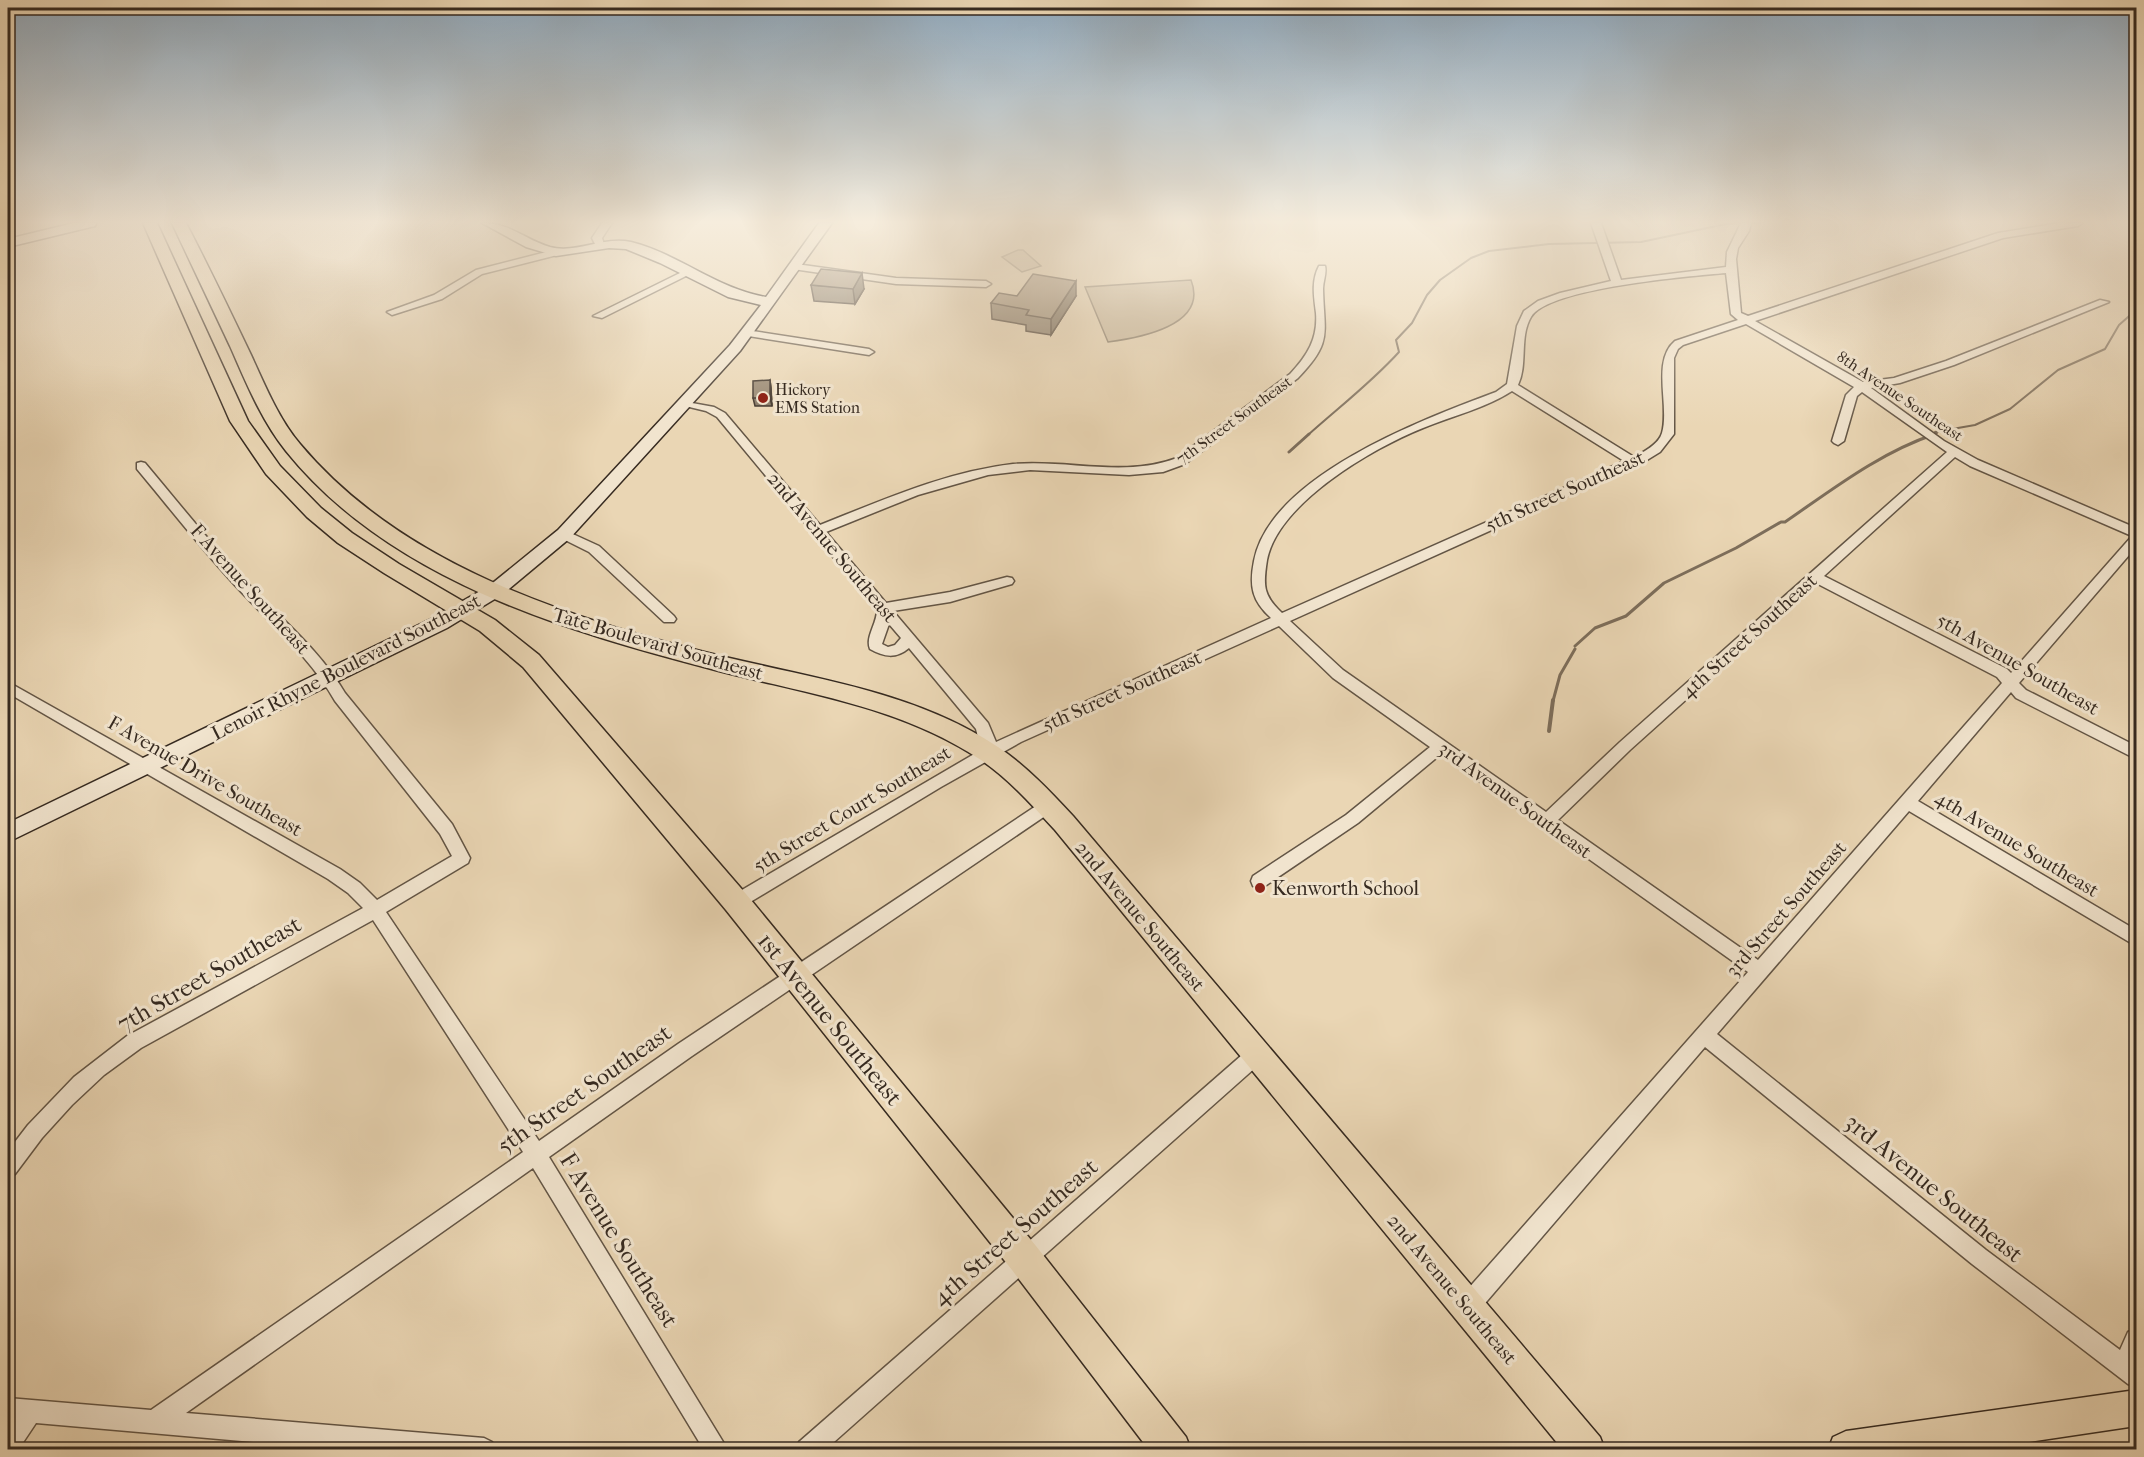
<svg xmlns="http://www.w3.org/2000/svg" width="2144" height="1457" viewBox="0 0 2144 1457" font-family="'IM FELL French Canon',serif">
	<rect width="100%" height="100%" fill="#ead6b4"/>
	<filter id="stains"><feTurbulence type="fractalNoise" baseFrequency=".00333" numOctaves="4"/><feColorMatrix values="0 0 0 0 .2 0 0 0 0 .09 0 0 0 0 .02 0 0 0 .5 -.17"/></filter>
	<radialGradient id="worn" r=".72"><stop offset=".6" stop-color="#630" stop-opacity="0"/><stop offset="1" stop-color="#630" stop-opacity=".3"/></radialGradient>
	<path fill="#cbb99b" stroke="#80725e" stroke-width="1.5" d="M 1018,250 L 1023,250 L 1041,266 L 1022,272 L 1002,257 Z
		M 1191,280 C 1209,326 1138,338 1108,342 L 1085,287 Z"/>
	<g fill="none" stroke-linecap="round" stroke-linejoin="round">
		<path stroke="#7d6e5b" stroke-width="2" d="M 1308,435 C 1338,408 1372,382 1399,352 L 1396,340 L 1412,323 L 1427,295 L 1440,280 L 1471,258 L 1489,251 L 1549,244 L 1641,242 L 1726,224 L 1760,223
			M 1930,435 L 1937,433 L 1935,432 L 1975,425 L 2010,409 L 2058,370 L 2105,349 L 2119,325 L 2136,310"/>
		<path stroke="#7d6e5b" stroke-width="3" d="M 1289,452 L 1309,434
			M 1575,646 L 1595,628 L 1626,616 L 1664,583 L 1736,548 L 1781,522 L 1785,522 C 1833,489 1879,453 1935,434
			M 1553,701 L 1560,675 L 1575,649"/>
		<path stroke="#7d6e5b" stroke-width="4" d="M 1549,731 L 1553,700"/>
		<defs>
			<path id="street" d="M 602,223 L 612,223 L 602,238 L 604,244 L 599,247 L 596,246 L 592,238 Z
				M 1591,223 L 1601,223 L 1621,280 L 1726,267 L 1727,252 L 1741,223 L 1751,223 L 1749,231 L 1738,248 L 1736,259 L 1741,313 L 1748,316 L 1998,233 L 2061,223 L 2083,223 L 2078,226 L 2003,238 L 1755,321 L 1863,382 L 1894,378 L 1946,361 L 2100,300 L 2109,302 L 1954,365 L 1900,383 L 1871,388 L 1944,441 L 1978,460 L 2136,528 L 2136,547 L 2019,683 L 2026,690 L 2136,746 L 2136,759 L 2016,698 L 2011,692 L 1918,801 L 2136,930 L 2136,946 L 1909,811 L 1717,1034 L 1986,1250 L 2120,1350 L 2128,1332 L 2136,1329 L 2136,1387 L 2128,1384 L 1972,1264 L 1705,1047 L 1475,1315 L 1467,1318 L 1459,1315 L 1456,1307 L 1459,1299 L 1748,972 L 1441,754 L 1358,823 L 1265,886 L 1259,888 L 1253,886 L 1251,881 L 1253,876 L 1346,815 L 1430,747 L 1333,678 L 1279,626 L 1021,742 L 941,787 L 742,907 L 736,909 L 730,907 L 728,902 L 730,897 L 981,750 L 976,729 L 909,648 C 896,659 884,657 870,649 C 865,637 877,624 877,610 L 717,417 L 706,411 L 681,405 L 681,401 L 714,407 L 725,413 L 820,525 C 883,500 945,472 1013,464 C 1068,459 1124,478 1177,458 L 1290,374 C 1307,356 1318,339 1316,313 C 1314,297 1311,281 1319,266 L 1325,266 C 1327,273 1323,281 1323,289 C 1324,334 1333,342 1298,378 L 1185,464 L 1163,472 L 1129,475 L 1030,470 L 988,475 L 918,495 L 826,532 L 886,603 L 950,592 L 1007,577 L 1012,578 L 1014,581 L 1012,584 L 950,602 L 893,611 L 988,723 L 996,742 L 1271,618 C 1252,601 1249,586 1254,561 C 1270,476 1424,419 1496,392 L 1507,384 L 1517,326 L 1524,311 L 1538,301 L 1560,293 L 1611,281 ZM 1726,273 L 1731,314 L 1738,320 L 1675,341 C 1651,361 1670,406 1662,433 C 1659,444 1644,452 1634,457 L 1518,385 C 1528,365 1519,337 1531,317 C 1548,288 1691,276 1726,273 ZM 1746,324 L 1854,387 L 1846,395 L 1832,441 L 1834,443 L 1838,445 L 1844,441 L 1857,396 L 1862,392 L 1947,452 L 1620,742 L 1546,812 L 1343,670 L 1290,621 L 1647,460 L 1660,452 L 1674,434 L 1674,358 L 1678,349 L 1683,345 ZM 1512,391 L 1624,461 L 1282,613 C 1263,595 1263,586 1267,560 C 1278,503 1373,448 1423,428 C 1452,416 1486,408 1512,391 ZM 1955,457 L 1970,466 L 2132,536 L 2011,673 L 2007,669 L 1824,576 ZM 1816,583 L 1997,677 L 2002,683 L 1758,960 L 1558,820 L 1630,750 ZM 889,624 L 901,638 L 895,645 L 888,647 L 882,644 Z
				M 558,249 L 561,250 L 561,254 L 482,274 L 442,299 L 392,315 L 387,312 L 434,295 L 476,270 Z
				M 796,264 L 896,278 L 986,281 L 991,284 L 986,287 L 896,284 L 793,269 L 793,265 Z
				M 686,270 L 694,272 L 602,318 L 593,316 Z
				M 746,330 L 869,349 L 874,352 L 869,355 L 742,335 L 741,333 Z
				M 141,462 L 145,463 C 177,501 208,540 241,576 C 276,615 319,648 345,693 L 452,824 L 470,858 L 468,863 L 386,912 L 539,1141 L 678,1044 L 1042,802 L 1048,800 L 1054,802 L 1056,806 L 1054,810 L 692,1056 L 549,1157 L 728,1450 L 704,1450 L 533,1168 L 186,1413 L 484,1438 L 492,1442 L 495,1450 L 344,1450 L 36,1423 L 18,1450 L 8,1450 L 8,1424 L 10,1421 L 8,1420 L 8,1398 L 151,1410 L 523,1152 L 373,920 L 141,1048 L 104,1075 L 72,1105 L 42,1138 L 15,1174 L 8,1177 L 8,1151 L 28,1125 L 74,1077 L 127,1036 L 363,908 L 348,893 L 328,879 L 8,693 L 8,682 L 340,869 L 360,883 L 377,900 L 452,856 L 440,834 L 335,701 C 309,655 267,621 232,582 C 199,546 168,506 137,469 L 137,463 Z
				M 564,530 L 599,546 L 674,616 L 676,619 L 674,622 L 664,622 L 589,552 L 559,537 L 558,534 Z
				M 1257,1045 L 1264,1048 L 1266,1054 L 1264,1060 L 825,1450 L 796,1450 L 799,1442 L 1250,1048 Z"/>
			<path id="secondary" d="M 74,223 L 96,223 L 95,226 L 8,247 L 8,239 Z
				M 482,223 C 511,223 523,239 550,247 C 576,254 603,236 631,242 C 679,254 717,289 766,297 L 819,223 L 832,223 L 740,351 L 570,538 L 503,594 L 447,628 L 8,842 L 8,823 L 433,618 L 489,586 L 558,530 L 730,345 L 761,305 L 728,297 L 660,263 L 626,249 L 609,248 L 556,256 L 526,247 Z"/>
			<path id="primary" d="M 143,223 L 157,223 L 248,421 L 280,466 L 321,508 L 352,533 L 399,564 L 495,620 L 539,655 L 746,894 L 1036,1246 L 1186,1437 L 1191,1450 L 1149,1450 L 1012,1270 L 726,910 L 523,667 L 480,631 L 384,573 L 338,543 L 307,517 L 266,474 L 230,421 Z
				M 172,223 L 186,223 C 209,267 230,311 251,355 C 265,385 278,418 300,444 C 403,567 571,619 721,656 C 816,679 916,692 998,747 C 1026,766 1050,791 1073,816 L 1600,1437 L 1605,1450 L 1563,1450 L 1055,830 C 1032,805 1009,779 981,760 C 902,707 809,694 719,671 C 565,631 390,580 286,451 C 261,420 246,382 230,346 C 211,305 191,264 172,223 Z
				M 2136,1390 L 2136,1426 L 1976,1450 L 1828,1450 L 1833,1437 L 1846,1431 Z"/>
		</defs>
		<use href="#street" stroke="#635545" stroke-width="3"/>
		<use href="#secondary" stroke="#362a20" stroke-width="3"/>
		<use href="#primary" stroke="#362a20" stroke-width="3"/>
		<use href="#street" fill="#f1e4ce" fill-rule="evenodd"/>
		<use href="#secondary" fill="#f1e4ce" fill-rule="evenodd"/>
		<use href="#primary" fill="#ead6b4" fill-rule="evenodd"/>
	</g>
	<path fill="#7f715e" stroke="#362a20" stroke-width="1.5" d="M 811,285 L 864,289 L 855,304 L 814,301 Z
		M 1017,296 L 1076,296 L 1051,335 L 1026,331 L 1026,325 L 992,319 L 991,303 Z
		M 770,380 L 771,388 L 772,406 L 755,406 L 753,398 Z"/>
	<path fill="#685c4c" stroke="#362a20" stroke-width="1.5" d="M 862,273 L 864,289 L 855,304 L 853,289 Z
		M 1076,281 L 1076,296 L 1051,335 L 1051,319 Z
		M 770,380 L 771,388 L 772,406 L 770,398 Z"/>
	<path fill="#94836d" stroke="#362a20" stroke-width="1.5" d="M 821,269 L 862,273 L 853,289 L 811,285 Z
		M 1033,274 L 1076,281 L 1051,319 L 1026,315 L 1029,310 L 991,303 L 999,293 L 1017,296 Z
		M 770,380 L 770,398 L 753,398 L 753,381 Z"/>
	<linearGradient id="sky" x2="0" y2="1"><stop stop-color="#90aabf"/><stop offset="0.52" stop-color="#f6eddd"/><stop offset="1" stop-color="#f6eddd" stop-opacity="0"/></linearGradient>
	<rect width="2144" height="427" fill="url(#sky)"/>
	<g fill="#8f2418" stroke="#f1e4ce" stroke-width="2">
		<circle cx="763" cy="398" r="6"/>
		<circle cx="1260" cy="888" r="6"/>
	</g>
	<g text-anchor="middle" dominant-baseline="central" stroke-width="6" stroke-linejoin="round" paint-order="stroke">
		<g font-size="16" fill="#362a20" stroke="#f1e4ce" text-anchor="start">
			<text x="775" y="389">Hickory<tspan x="775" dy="18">EMS Station</tspan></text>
		</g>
		<g font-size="16" fill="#362a20" stroke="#f1e4ce">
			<text transform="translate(1900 396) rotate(34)">8th Avenue Southeast</text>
			<text transform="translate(1234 420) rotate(-36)">7th Street Southeast</text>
		</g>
		<g font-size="20" fill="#362a20" stroke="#f1e4ce">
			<text transform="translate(1565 491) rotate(-24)">5th Street Southeast</text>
			<text transform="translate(832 547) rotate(50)">2nd Avenue Southeast</text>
			<text transform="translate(250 589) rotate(48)">F Avenue Southeast</text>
			<text transform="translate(1749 636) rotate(-42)">4th Street Southeast</text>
			<text transform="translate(658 644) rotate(16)">Tate Boulevard Southeast</text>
			<text transform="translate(2018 664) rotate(30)">5th Avenue Southeast</text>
			<text transform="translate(346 667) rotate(-27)">Lenoir Rhyne Boulevard Southeast</text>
			<text transform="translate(1122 691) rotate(-24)">5th Street Southeast</text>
			<text transform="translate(205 776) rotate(30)">F Avenue Drive Southeast</text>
			<text transform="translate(1515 800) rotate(36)">3rd Avenue Southeast</text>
			<text transform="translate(852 809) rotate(-31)">5th Street Court Southeast</text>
			<text transform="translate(2017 844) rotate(31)">4th Avenue Southeast</text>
			<text transform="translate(1786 909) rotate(-49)">3rd Street Southeast</text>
			<text transform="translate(1140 916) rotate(50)">2nd Avenue Southeast</text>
			<text transform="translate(1452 1289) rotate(50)">2nd Avenue Southeast</text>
		</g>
		<g font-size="20" fill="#362a20" stroke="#f1e4ce" text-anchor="start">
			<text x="1272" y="888">Kenworth School</text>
		</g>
		<g font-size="24" fill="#362a20" stroke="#f1e4ce">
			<text transform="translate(209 974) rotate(-30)">7th Street Southeast</text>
			<text transform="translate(830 1019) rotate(51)">1st Avenue Southeast</text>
			<text transform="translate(584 1089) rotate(-35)">5th Street Southeast</text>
			<text transform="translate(1934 1188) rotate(39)">3rd Avenue Southeast</text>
			<text transform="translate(1015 1232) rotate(-41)">4th Street Southeast</text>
			<text transform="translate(619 1240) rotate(58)">F Avenue Southeast</text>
		</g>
	</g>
	<rect width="2144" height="1457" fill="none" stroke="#ead6b4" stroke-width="30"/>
	<rect x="9" y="9" width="2126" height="1439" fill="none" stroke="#362a20" stroke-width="3"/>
	<rect x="15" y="15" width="2114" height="1427" fill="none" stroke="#362a20" stroke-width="1.5"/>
	<rect width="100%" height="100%" filter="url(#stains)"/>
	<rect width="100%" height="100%" fill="url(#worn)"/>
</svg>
